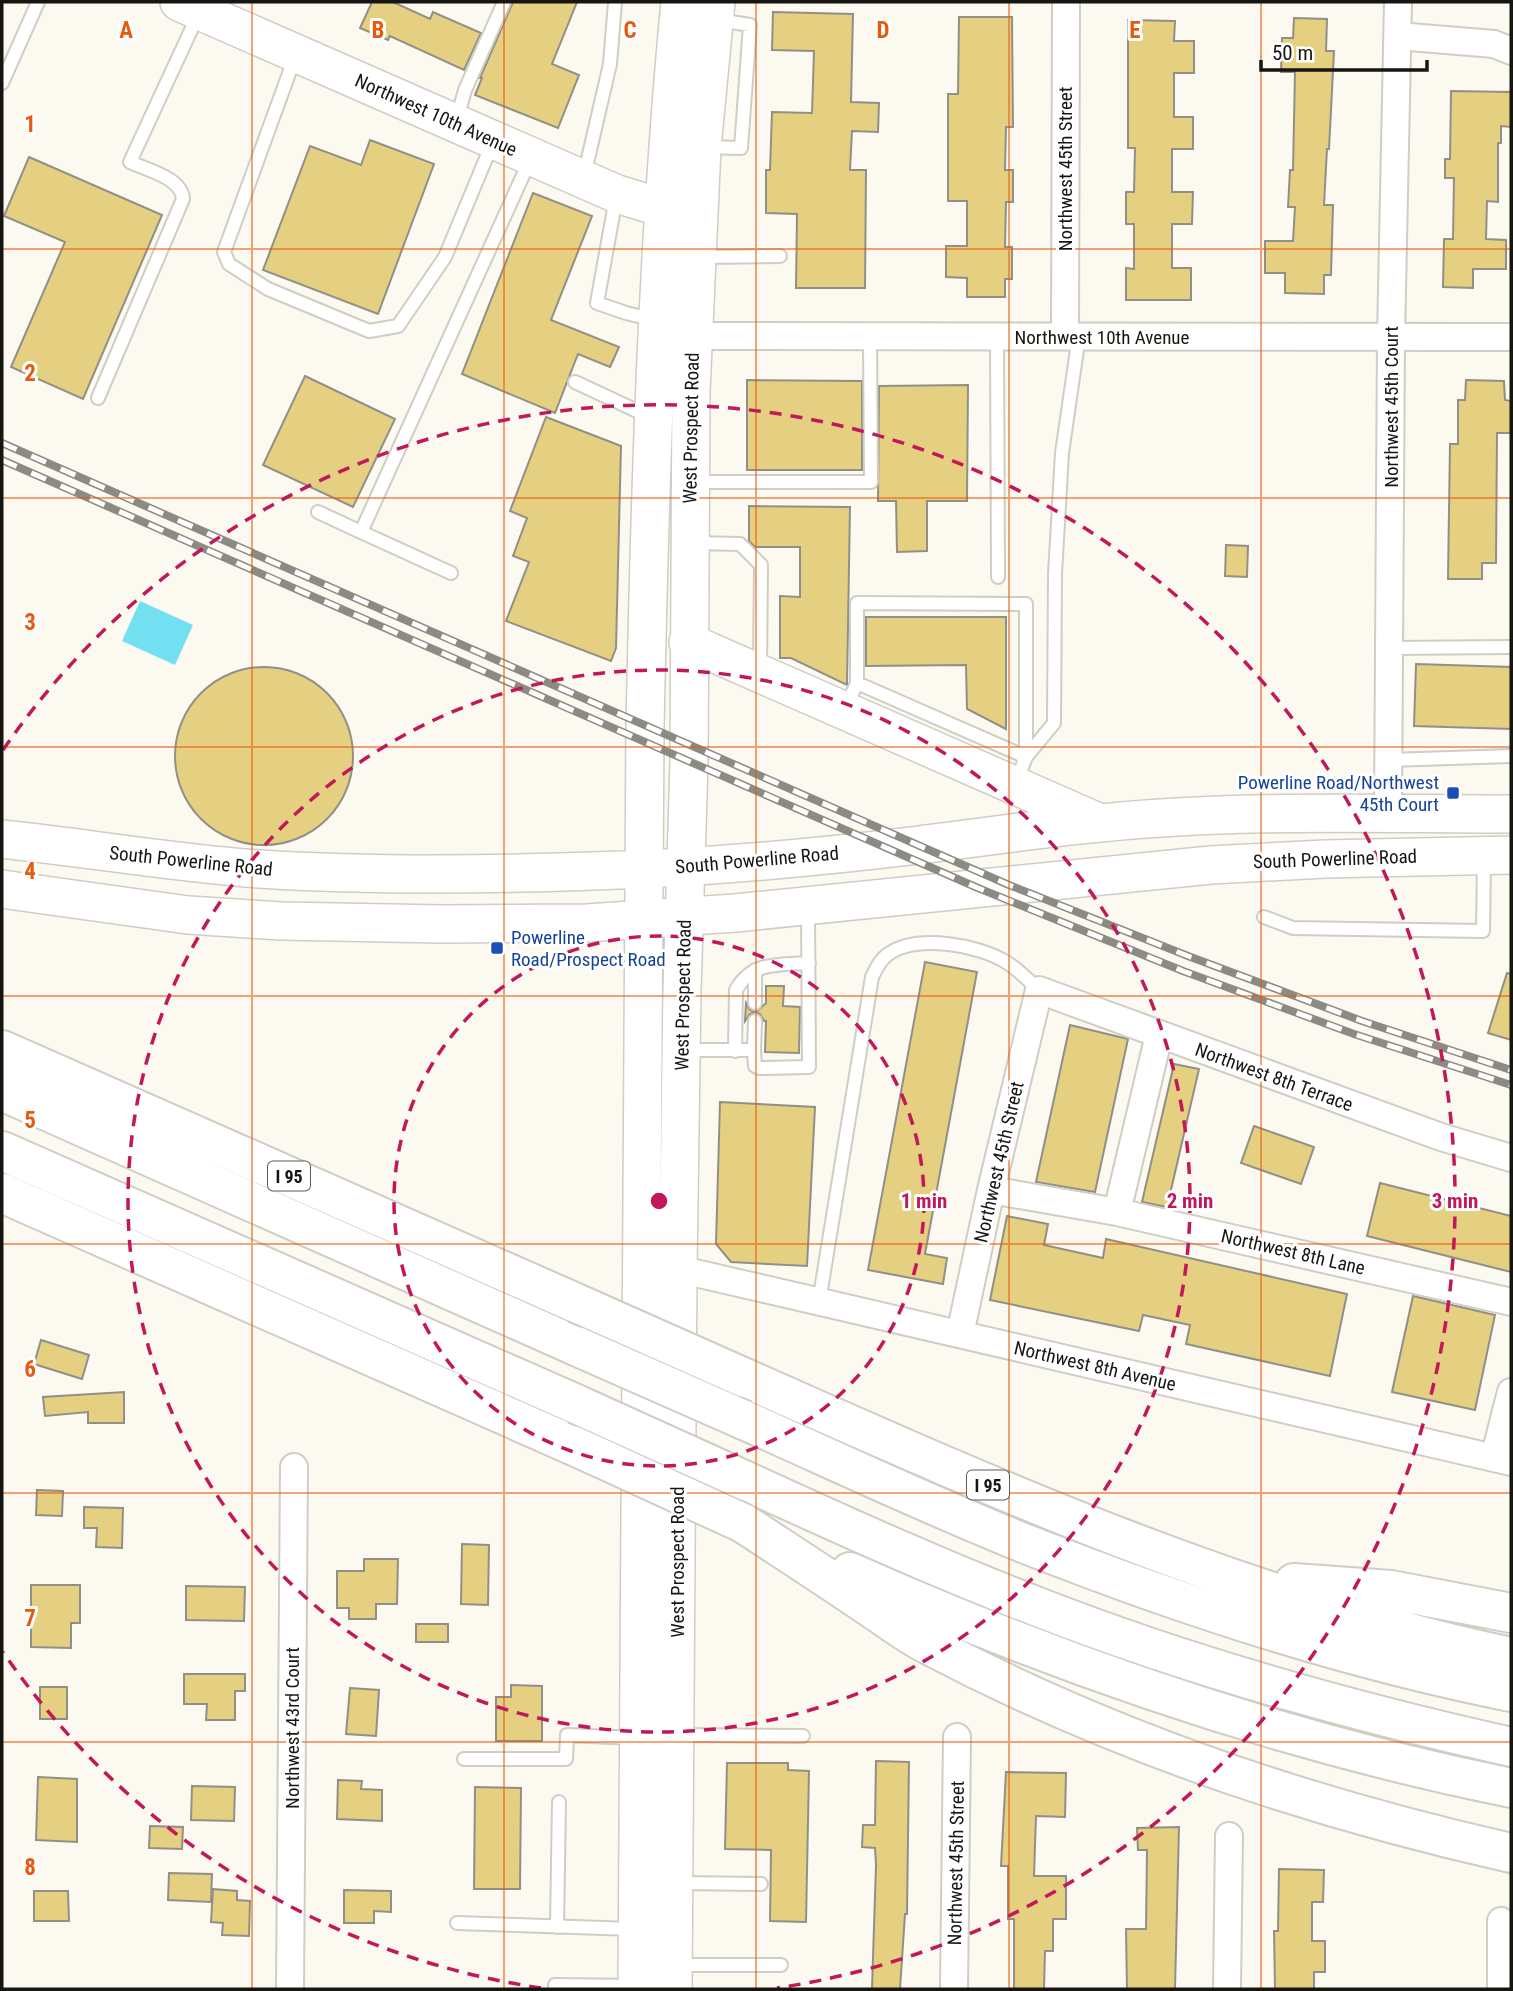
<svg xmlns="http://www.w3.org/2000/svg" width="1513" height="1991" viewBox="0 0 1513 1991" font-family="'Roboto Condensed',sans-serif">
	<rect width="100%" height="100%" fill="#fcf9f0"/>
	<path fill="#73e0f2" d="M 140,601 L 193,625 L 175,665 L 122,641 Z"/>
	<path fill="#e4d080" stroke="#928f87" stroke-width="2" d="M 372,2 L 393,2 L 430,19 L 433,12 L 481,33 L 464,70 L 390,36 L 388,40 L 360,28 Z
		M 513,2 L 577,2 L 552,64 L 579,75 L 558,128 L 475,95 L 482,78 L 480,78 Z
		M 773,12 L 853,14 L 851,102 L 879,103 L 878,132 L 852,131 L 850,170 L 866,170 L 865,288 L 796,288 L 797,214 L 766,213 L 766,170 L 770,170 L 772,112 L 812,113 L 814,51 L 772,50 Z
		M 959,17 L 1012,17 L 1013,127 L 1006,127 L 1005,170 L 1013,170 L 1013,202 L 1006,202 L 1005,247 L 1012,247 L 1012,279 L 1005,279 L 1005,297 L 967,297 L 967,278 L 946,277 L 946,246 L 967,246 L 967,201 L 948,201 L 948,94 L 958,94 Z
		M 1294,18 L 1327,19 L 1326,51 L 1334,51 L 1329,149 L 1327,149 L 1324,205 L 1333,205 L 1331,275 L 1324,275 L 1324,294 L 1285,293 L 1285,273 L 1265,273 L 1265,241 L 1293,241 L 1295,207 L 1288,207 L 1290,170 L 1293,170 L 1295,72 L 1281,72 L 1282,38 L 1293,38 Z
		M 1128,20 L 1175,21 L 1174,41 L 1194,41 L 1194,73 L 1174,73 L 1174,117 L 1193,117 L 1193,149 L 1172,149 L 1172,192 L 1193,192 L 1192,224 L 1172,224 L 1172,268 L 1191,268 L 1191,300 L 1126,300 L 1126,268 L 1134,269 L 1134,224 L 1126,224 L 1126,192 L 1134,192 L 1135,148 L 1128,148 Z
		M 1451,91 L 1511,92 L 1511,127 L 1501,126 L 1501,143 L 1498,143 L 1498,202 L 1487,201 L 1486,239 L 1506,240 L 1506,269 L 1473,269 L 1473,288 L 1443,287 L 1444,239 L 1453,239 L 1454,178 L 1445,178 L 1445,159 L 1450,159 Z
		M 370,140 L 434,164 L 378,314 L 263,270 L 310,146 L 361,165 Z
		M 29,157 L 162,215 L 83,399 L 11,367 L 65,242 L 4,216 Z
		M 533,193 L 592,216 L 551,320 L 619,347 L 610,367 L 578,354 L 555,413 L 462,374 Z
		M 305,376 L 395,419 L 353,507 L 263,465 Z
		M 747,380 L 862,381 L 862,470 L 747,470 Z
		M 1466,380 L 1504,381 L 1505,400 L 1511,401 L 1511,433 L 1497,433 L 1496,563 L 1482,563 L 1482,579 L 1448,579 L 1450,444 L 1458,444 L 1458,400 L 1465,400 Z
		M 968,385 L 967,501 L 927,501 L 927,551 L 897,552 L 896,501 L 878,501 L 879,386 Z
		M 546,417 L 621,446 L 616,648 L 611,661 L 506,621 L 529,562 L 513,556 L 527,518 L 510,511 Z
		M 749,506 L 850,507 L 847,685 L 791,658 L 780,658 L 780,596 L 800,597 L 800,547 L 755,547 L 749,541 Z
		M 1226,545 L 1248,546 L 1247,577 L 1225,576 Z
		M 866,617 L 1006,617 L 1006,729 L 967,709 L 966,665 L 866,666 Z
		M 1416,664 L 1511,667 L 1511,729 L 1414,726 Z
		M175 756a89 89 0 1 1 178 0a89 89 0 1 1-178 0Z
		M 925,962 L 977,972 L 925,1254 L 947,1258 L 943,1284 L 868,1270 Z
		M 1507,973 L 1511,974 L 1511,1040 L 1488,1033 Z
		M 766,986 L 784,986 L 783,1006 L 800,1007 L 799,1053 L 765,1052 L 766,1021 L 764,1021 L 760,1014 L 755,1012 L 750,1014 L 745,1021 L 746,1003 L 750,1010 L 756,1012 L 766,1003 Z
		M 1070,1025 L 1128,1039 L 1095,1192 L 1036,1182 Z
		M 1174,1064 L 1199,1069 L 1167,1207 L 1142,1202 Z
		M 720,1102 L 815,1107 L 807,1266 L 731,1262 L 716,1244 Z
		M 1254,1126 L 1314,1147 L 1301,1184 L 1241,1163 Z
		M 1380,1183 L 1511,1216 L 1511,1272 L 1367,1236 Z
		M 1007,1216 L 1048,1224 L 1044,1245 L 1103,1258 L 1106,1239 L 1347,1294 L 1330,1376 L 1186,1344 L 1190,1325 L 1143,1315 L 1139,1331 L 990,1300 Z
		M 1413,1296 L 1495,1315 L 1475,1410 L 1392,1392 Z
		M 41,1340 L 89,1355 L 82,1379 L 34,1364 Z
		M 124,1392 L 124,1423 L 88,1423 L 88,1412 L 45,1416 L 43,1397 Z
		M 37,1490 L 63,1491 L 62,1516 L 36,1515 Z
		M 84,1507 L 123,1508 L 122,1548 L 96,1547 L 97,1528 L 84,1528 Z
		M 462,1544 L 489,1545 L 488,1605 L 461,1604 Z
		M 364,1559 L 398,1559 L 397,1604 L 376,1604 L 376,1619 L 349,1619 L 349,1608 L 337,1608 L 337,1571 L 364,1571 Z
		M 31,1585 L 80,1585 L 80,1623 L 71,1623 L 71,1648 L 31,1647 Z
		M 186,1586 L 245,1587 L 244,1621 L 186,1620 Z
		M 416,1624 L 448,1624 L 448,1642 L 416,1642 Z
		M 184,1674 L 245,1674 L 245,1691 L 235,1691 L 235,1720 L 206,1720 L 207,1704 L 184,1704 Z
		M 511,1685 L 542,1686 L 542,1741 L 496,1741 L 496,1697 L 511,1697 Z
		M 40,1687 L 67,1687 L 67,1719 L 40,1719 Z
		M 350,1688 L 379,1690 L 376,1736 L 346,1734 Z
		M 876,1761 L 909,1762 L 907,1914 L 905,1914 L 900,1989 L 872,1989 L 876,1865 L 875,1848 L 862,1847 L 863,1825 L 875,1825 Z
		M 727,1763 L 788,1763 L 788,1770 L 809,1771 L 806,1922 L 770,1921 L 771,1850 L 725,1849 Z
		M 1006,1772 L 1066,1773 L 1065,1817 L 1036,1816 L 1034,1876 L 1066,1876 L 1066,1919 L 1053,1919 L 1053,1951 L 1045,1951 L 1044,1989 L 1014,1989 L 1014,1919 L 1008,1919 L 1008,1866 L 1001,1866 Z
		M 38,1777 L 77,1779 L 77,1842 L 36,1840 Z
		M 338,1780 L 362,1781 L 361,1789 L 382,1790 L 382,1821 L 337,1819 Z
		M 192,1786 L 235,1787 L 234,1821 L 191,1820 Z
		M 475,1787 L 521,1788 L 520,1889 L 474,1889 Z
		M 150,1826 L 183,1827 L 182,1849 L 149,1848 Z
		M 1179,1827 L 1175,1989 L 1127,1989 L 1126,1929 L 1146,1929 L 1147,1850 L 1138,1850 L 1137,1828 Z
		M 1279,1869 L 1324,1870 L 1323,1902 L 1312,1902 L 1312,1941 L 1325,1941 L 1325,1972 L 1314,1972 L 1314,1989 L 1275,1989 L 1274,1931 L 1278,1931 Z
		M 169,1873 L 212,1874 L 211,1902 L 168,1900 Z
		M 213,1889 L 237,1891 L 237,1900 L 250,1901 L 249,1936 L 222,1935 L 223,1923 L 211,1922 Z
		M 344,1890 L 391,1891 L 391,1912 L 374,1911 L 374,1923 L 344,1923 Z
		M 34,1891 L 68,1891 L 69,1921 L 34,1921 Z"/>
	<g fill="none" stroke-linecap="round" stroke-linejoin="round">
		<defs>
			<path id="lane" d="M 295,57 L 224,252 L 229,264 L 268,289 L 369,331 L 398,326 L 445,257 L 492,144
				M 2,83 L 38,2
				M 456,122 L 465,90 L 504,2
				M 706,147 L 741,148 L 750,25 L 718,20
				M 584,176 L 610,64 L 615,2
				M 616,198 L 597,303 L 626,313 L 655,320
				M 699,257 L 780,256
				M 997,338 L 998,577
				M 575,382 L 650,417
				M 98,398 L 183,199 C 182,178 147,170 130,162 L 198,15
				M 693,482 L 871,482 L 870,337
				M 318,512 L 361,532 L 530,160
				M 361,532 L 451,573
				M 693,543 L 740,544 L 761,565 L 760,670
				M 1390,648 L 1511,647
				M 857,683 L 857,603 L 1026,604 L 1026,757
				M 845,709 L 857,683 L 1026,757 L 1016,782
				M 1026,757 L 1054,723 L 1055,574 L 1062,453 L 1079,336
				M 1389,760 L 1511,756
				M 1264,917 L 1293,928 L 1483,931 L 1484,860
				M 755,1003 L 755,970
				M 685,1050 L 754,1050 L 755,1066 L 759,1068 L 809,1067 L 808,910
				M 754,1050 L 755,1021
				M 735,1051 L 736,990 C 752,961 779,965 809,963
				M 819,1302 L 872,977 C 876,969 880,960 887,955 C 916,933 978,945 1006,962 C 1018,969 1029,981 1039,990
				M 678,1735 L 803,1736
				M 464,1759 L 566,1759 L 567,1735 L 635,1738
				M 678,1883 L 761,1884
				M 457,1923 L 633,1929
				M 557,1927 L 559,1802
				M 677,1965 L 781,1965
				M 555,1989 L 555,1985 L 635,1986"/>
			<path id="street" d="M 1398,36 L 1494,44 L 1511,51
				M 692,336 L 1511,337
				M 1065,336 L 1066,2
				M 1388,813 L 1391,338 L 1398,2
				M 991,1190 L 1117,1212 L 1511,1302
				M 1117,1212 L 1159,1035
				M 678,1269 L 1511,1462
				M 960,1334 L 991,1190 L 1039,990 L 1441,1137 L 1511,1158
				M 1494,1458 L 1511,1392
				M 290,1989 L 294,1467
				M 954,1989 L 957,1737
				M 1227,1989 L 1229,1836
				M 1501,1989 L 1501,1921"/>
			<path id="secondary" d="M 179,2 L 617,194 L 650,204 L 685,206
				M 688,642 L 1098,822
				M 2,839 C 88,848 173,863 259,869 C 370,876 482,875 593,871 C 702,868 811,858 919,845 C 980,838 1040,828 1101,823 C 1237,809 1374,814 1511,814
				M 2,889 L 188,915 L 281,921 L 442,924 L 587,923 L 735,913 L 1211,865 L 1325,859 L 1511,855
				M 637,1989 L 645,727 C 650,485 657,243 680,2
				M 673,1989 L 678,1269 L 682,991 L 689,762 L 691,391 L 702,147 L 716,2"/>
			<path id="highway" d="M 2,1050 L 576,1303
				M 2,1091 L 576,1346
				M 2,1151 L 576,1404
				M 2,1193 L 572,1445
				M 745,1378 C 993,1488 1244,1601 1511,1657
				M 744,1420 C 838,1462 931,1506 1026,1544 C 1183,1606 1345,1659 1511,1692
				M 746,1481 C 842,1525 939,1569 1038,1607 C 1192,1667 1350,1711 1511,1747
				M 743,1523 C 784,1550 826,1577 867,1605 C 887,1618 907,1634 929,1645 C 1111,1741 1311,1808 1511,1853
				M 850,1572 C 1062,1666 1284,1742 1511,1788
				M 1294,1583 L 1391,1590 L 1511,1613"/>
		</defs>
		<use href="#lane" stroke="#cfcdc4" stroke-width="16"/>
		<use href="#street" stroke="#cfcdc4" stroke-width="30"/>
		<use href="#secondary" stroke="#cfcdc4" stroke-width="40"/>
		<use href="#highway" stroke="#cfcdc4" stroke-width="42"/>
		<use href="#lane" stroke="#fff" stroke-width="12"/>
		<use href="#street" stroke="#fff" stroke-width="26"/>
		<use href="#secondary" stroke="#fff" stroke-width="37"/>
		<use href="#highway" stroke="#fff" stroke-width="38"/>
		<defs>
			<path id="rail" d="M 2,443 L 1009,885 L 1188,956 L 1362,1021 L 1511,1070
				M 2,460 L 978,888 L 1183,971 L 1354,1034 L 1511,1085"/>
		</defs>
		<use href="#rail" stroke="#8b8a83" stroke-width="8"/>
		<use href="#rail" stroke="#fff" stroke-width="5" stroke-dasharray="16" stroke-linecap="butt"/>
		<defs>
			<path id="highway-bridge" d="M 576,1303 L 745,1378
				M 576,1346 L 744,1420
				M 576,1404 L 746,1481
				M 572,1445 L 743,1523"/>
		</defs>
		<use href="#highway-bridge" stroke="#cfcdc4" stroke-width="42" stroke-linecap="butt"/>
		<use href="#highway-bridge" stroke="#fff" stroke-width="38"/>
	</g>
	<path fill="none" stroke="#e8590c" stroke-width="2" stroke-opacity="0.55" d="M 252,2 L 252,1989M 504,2 L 504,1989M 756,2 L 756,1989M 1009,2 L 1009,1989M 1261,2 L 1261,1989M 2,249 L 1511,249M 2,498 L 1511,498M 2,747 L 1511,747M 2,996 L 1511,996M 2,1244 L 1511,1244M 2,1493 L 1511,1493M 2,1742 L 1511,1742"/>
	<g fill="none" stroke="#c2185b" stroke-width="3.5" stroke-dasharray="12 9">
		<circle cx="659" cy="1201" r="265"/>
		<circle cx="659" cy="1201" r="531"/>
		<path d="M541 1988A796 796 0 0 1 3 1652M3 750A796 796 0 1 1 777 1988"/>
	</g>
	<g fill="#1a4fb4" stroke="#fff" stroke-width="2.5">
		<rect x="1446" y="786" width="14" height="14" rx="3.5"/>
		<rect x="490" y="941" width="14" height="14" rx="3.5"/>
	</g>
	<g text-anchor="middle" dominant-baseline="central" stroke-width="6" stroke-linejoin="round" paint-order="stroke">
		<g fill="#fff" stroke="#5b5b58" stroke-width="2">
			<rect x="268" y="1161.5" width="42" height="29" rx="5"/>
			<rect x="967" y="1470.5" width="42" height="29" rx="5"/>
		</g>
		<g font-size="18" font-weight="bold" fill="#151511">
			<text x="289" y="1176">I 95</text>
			<text x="988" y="1485">I 95</text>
		</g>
		<g font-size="19" fill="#151511" stroke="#fff">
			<text transform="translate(436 115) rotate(24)">Northwest 10th Avenue</text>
			<text transform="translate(1065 169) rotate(-90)">Northwest 45th Street</text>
			<text x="1102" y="337">Northwest 10th Avenue</text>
			<text transform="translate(1391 407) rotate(-90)">Northwest 45th Court</text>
			<text transform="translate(691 428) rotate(-89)">West Prospect Road</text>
			<text transform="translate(1335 859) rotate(-2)">South Powerline Road</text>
			<text transform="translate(757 860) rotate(-5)">South Powerline Road</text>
			<text transform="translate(191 861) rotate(6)">South Powerline Road</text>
			<text transform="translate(683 995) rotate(-89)">West Prospect Road</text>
			<text transform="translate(1274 1077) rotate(20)">Northwest 8th Terrace</text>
			<text transform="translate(999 1162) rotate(-77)">Northwest 45th Street</text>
			<text transform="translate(1293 1252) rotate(13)">Northwest 8th Lane</text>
			<text transform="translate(1095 1366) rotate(13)">Northwest 8th Avenue</text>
			<text transform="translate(677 1562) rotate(-90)">West Prospect Road</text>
			<text transform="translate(292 1728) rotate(-90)">Northwest 43rd Court</text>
			<text transform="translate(956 1863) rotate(-89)">Northwest 45th Street</text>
		</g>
		<g font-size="19" fill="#164399" stroke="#fff" text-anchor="end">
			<text x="1439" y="782">Powerline Road/Northwest<tspan x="1439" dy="22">45th Court</tspan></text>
			<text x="511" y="937" text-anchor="start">Powerline<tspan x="511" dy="22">Road/Prospect Road</tspan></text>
		</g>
	</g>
	<g font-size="23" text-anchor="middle" font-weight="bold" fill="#e8590c" stroke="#fff" stroke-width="6" stroke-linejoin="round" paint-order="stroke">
		<text x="126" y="38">A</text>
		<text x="378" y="38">B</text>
		<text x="630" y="38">C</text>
		<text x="883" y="38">D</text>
		<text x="1135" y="38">E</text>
		<text x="30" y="132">1</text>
		<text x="30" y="381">2</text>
		<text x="30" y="630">3</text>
		<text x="30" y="879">4</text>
		<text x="30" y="1128">5</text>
		<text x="30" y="1377">6</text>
		<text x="30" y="1626">7</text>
		<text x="30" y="1875">8</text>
	</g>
	<circle cx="659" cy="1201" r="10" fill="#c2185b" stroke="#fff" stroke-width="3.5"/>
	<g font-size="21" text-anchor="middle" font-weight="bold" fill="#c2185b" stroke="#fff" stroke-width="6" stroke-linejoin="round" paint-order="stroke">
		<text x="924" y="1208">1 min</text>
		<text x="1190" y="1208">2 min</text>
		<text x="1455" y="1208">3 min</text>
	</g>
	<rect width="1513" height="1991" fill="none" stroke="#151511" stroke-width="7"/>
	<path d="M1261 60v10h166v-10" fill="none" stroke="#151511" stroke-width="3.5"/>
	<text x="1272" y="60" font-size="21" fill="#151511" stroke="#ffffff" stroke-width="5" paint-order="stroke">50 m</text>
</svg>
